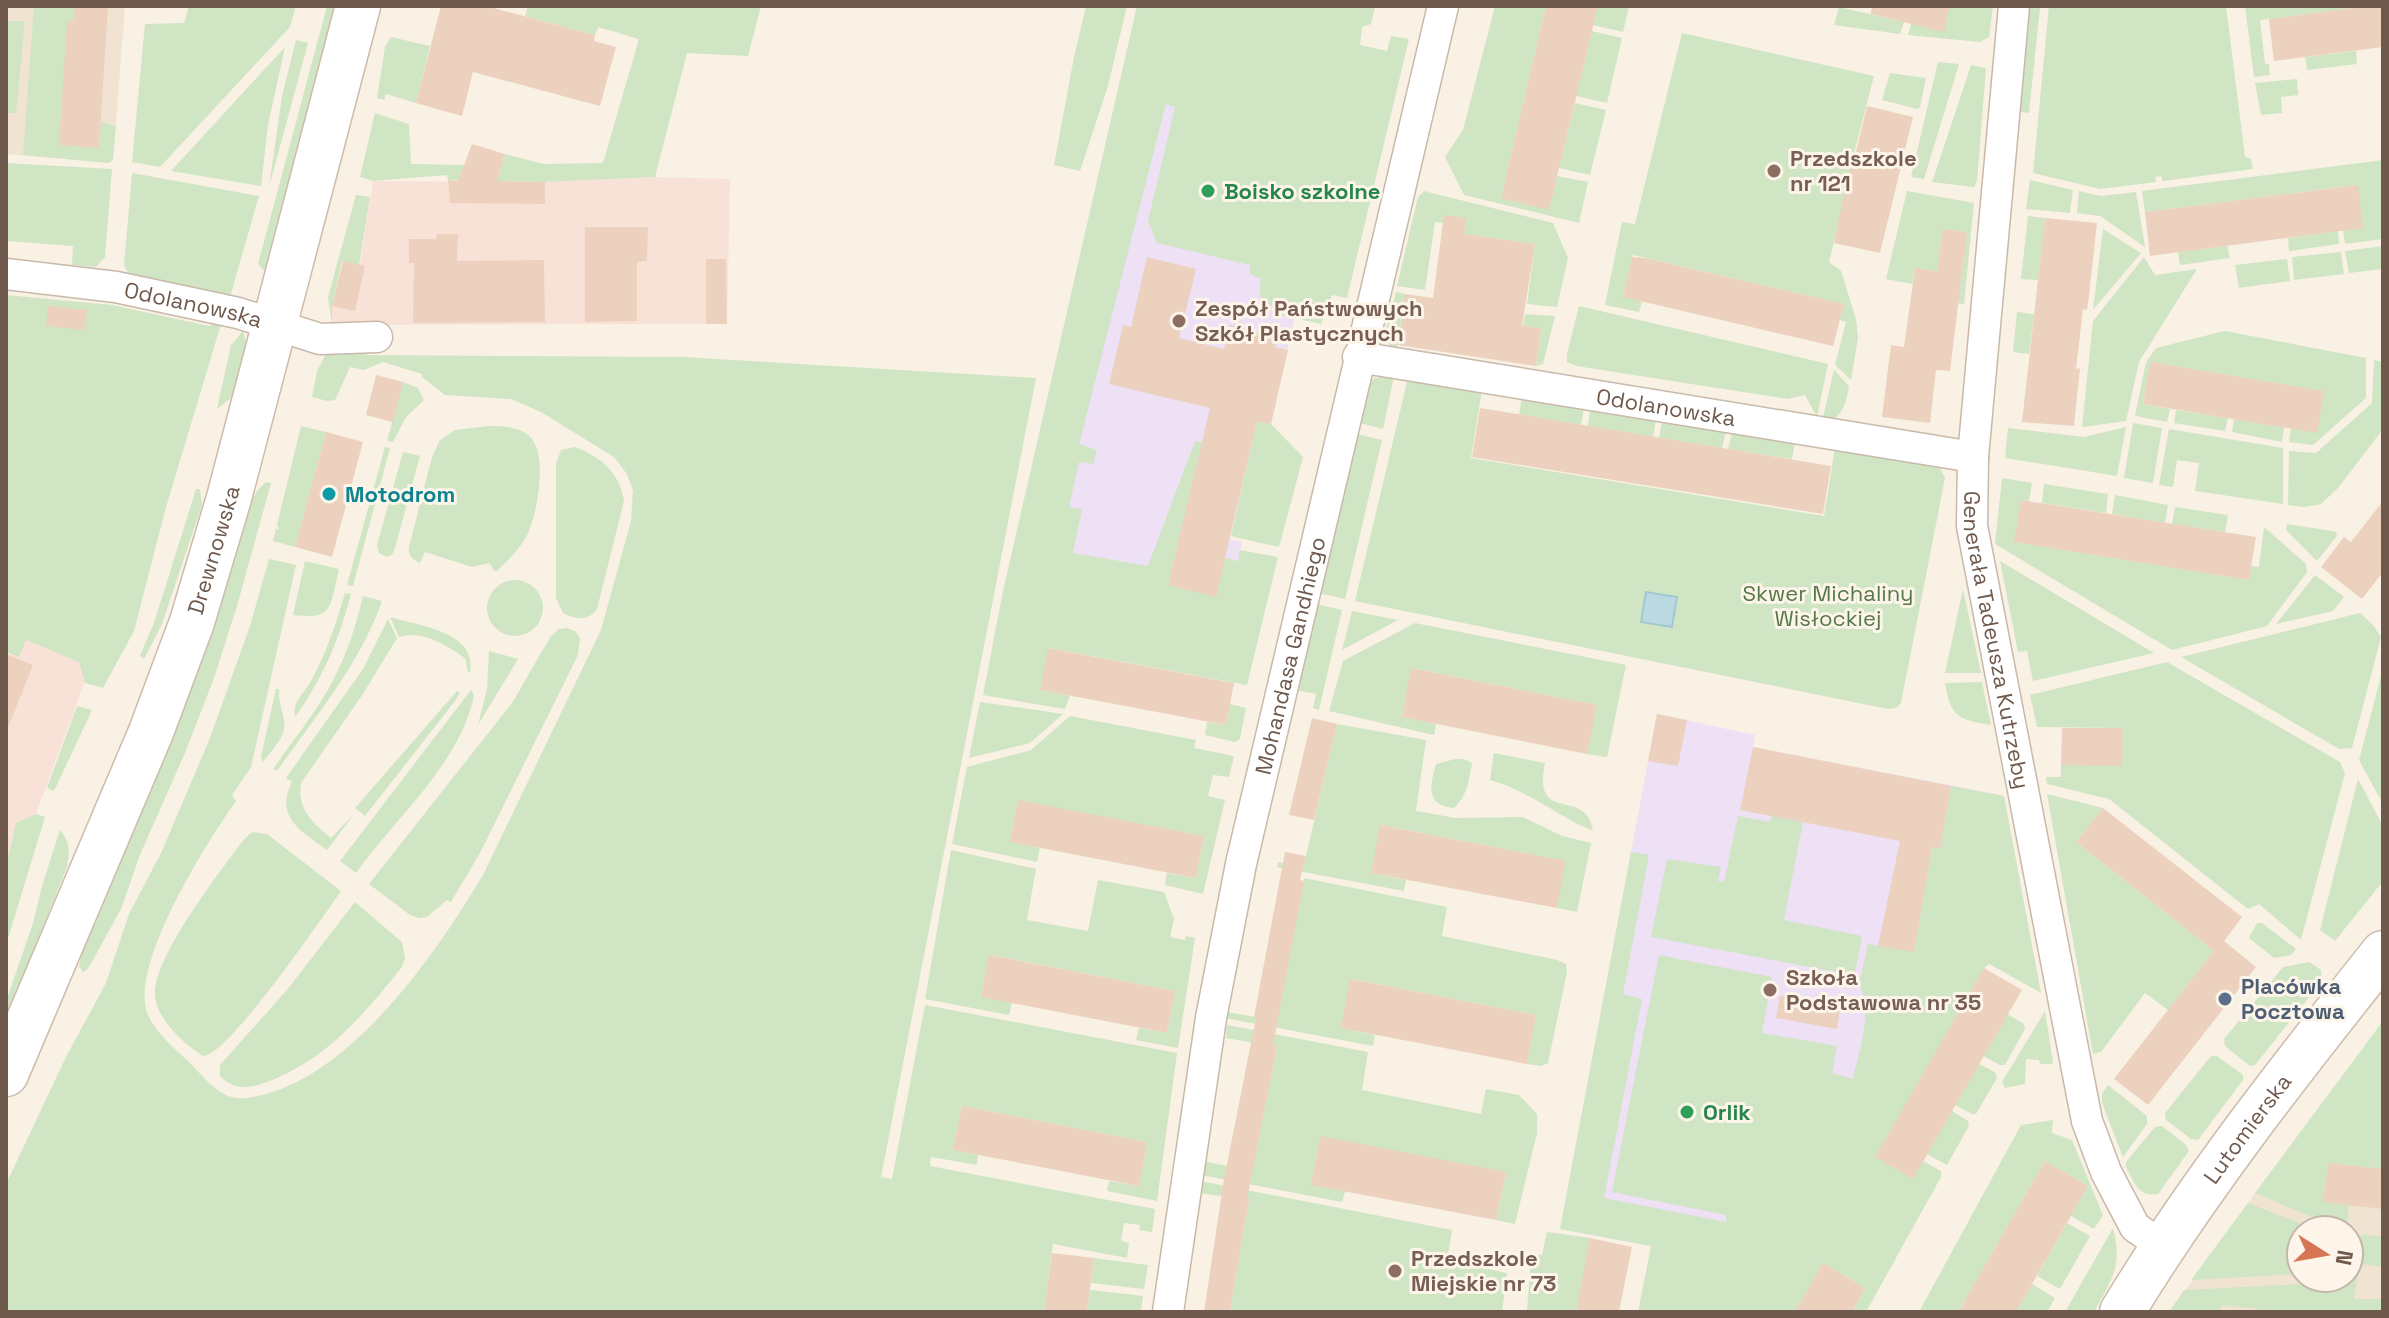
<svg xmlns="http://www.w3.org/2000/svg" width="2389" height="1318" viewBox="0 0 2389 1318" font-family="'Space Grotesk',sans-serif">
	<rect width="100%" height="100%" fill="#f9f1e3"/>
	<path fill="#f0e3d2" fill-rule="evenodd" d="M 6,6 L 125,6 L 113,160 L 109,163 L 6,154 Z
		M 2383,1022 L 2383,1312 L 2170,1312 L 2248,1203 ZM 2301,1230 L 2349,1230 L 2349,1278 L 2301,1278 Z"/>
	<path fill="#f8e2d8" d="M 655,177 L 730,179 L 727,324 L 332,325 L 332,306 L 343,261 L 360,264 L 373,181 L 545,182 Z
		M 6,626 L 92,662 L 36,814 L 16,823 L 6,866 Z"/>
	<path fill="#eee0f5" d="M 1137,6 L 1301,288 L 1271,424 L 1257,422 L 1230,539 L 1242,542 L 1238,561 L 1225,558 L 1205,642 L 1002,596 Z
		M 1657,714 L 1755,735 L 1753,747 L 1996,794 L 1754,1283 L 1661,1248 L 1560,1229 Z"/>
	<path fill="#d0e5c4" d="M 34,6 L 75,6 L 74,21 L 68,20 L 59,145 L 99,148 L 101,122 L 116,126 L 113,160 L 109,163 L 23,155 Z
		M 189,6 L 296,6 L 290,27 L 160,167 L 132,162 L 145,24 L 184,23 Z
		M 327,6 L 343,6 L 308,110 L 265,271 L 258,264 Z
		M 528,6 L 761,6 L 748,56 L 687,53 L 655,177 L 545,182 L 448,180 L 447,175 L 373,181 L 360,177 L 375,113 L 409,124 L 411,164 L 464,165 L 499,175 L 505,154 L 544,164 L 603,163 L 639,39 L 598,27 L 595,35 L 525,16 Z
		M 1086,6 L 1127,6 L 1108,86 L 1080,171 L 1054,165 L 1074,57 Z
		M 1137,6 L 1369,6 L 1375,7 L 1371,24 L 1362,27 L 1360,45 L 1387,51 L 1391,36 L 1409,39 L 1347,298 L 1332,295 L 1321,324 L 1282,315 L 1283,309 L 1272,306 L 1270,312 C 1260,301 1258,294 1261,279 L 1250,274 L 1250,265 L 1157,243 L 1148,221 L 1175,107 L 1166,104 L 1079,444 L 1097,450 L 1093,464 L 1079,462 L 1069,507 L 1082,509 L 1073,553 L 1148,566 L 1195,441 L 1202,442 L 1168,585 L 1215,596 L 1225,558 L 1238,561 L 1240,550 L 1278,557 L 1247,685 L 1049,648 L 1041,690 L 1070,696 L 1065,709 L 983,695 L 1002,596 Z
		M 1495,6 L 1546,6 L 1501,198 L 1549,209 L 1557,176 L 1588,182 L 1579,223 L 1464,195 L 1445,157 L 1463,130 Z
		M 1598,6 L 1629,6 L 1623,32 L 1593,25 Z
		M 1950,6 L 1993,6 L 1989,37 L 1980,42 L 1908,35 L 1911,24 Z
		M 2049,6 L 2226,6 L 2245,157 L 2251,159 L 2253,169 L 2163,181 L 2161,176 L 2155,177 L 2156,182 L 2100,189 L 2033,173 Z
		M 2245,6 L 2371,6 L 2260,20 L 2265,64 L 2269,64 L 2270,75 L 2254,77 Z
		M 1839,7 L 1904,22 L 1900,34 L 1834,25 Z
		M 2030,7 L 2040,8 L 2029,113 L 2020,112 Z
		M 6,21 L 25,21 L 16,113 L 6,113 Z
		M 1592,31 L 1622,38 L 1607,103 L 1576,96 Z
		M 1682,33 L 1874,76 L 1844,192 L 1846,193 L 1829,262 L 1841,271 L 1856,319 L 1858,337 L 1851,380 L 1835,365 L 1846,322 L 1840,320 L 1843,304 L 1633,255 L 1623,296 L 1642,301 L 1639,312 L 1605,305 L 1622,222 L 1635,224 Z
		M 391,37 L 430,46 L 416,103 L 386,94 L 384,100 L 377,98 L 385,47 Z
		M 296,40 L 308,43 L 269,187 L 282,96 Z
		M 285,47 L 268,125 L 261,186 L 171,171 Z
		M 2356,51 L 2357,64 L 2307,70 L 2305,57 Z
		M 1938,62 L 1959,64 L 1924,179 L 1911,177 Z
		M 1971,65 L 1986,68 L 1977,181 L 1974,187 L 1932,182 Z
		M 1890,73 L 1926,78 L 1920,107 L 1917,109 L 1882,100 Z
		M 2297,79 L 2298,95 L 2281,97 L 2282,113 L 2261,115 L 2255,83 Z
		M 1575,103 L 1606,110 L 1590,175 L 1559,168 Z
		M 2383,160 L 2383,239 L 2345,244 L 2343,230 L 2363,227 L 2357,185 L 2145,212 L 2142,191 Z
		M 6,163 L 112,169 L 105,257 L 96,267 L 72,265 L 73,246 L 6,241 Z
		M 132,173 L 259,196 L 230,297 L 129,275 L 124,265 Z
		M 2030,180 L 2073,190 L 2070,213 L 2026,209 Z
		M 1424,191 L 1553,223 L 1568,258 L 1557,307 L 1527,304 L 1535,244 L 1464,234 L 1443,223 L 1435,222 L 1425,290 L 1397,286 L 1418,197 Z
		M 1907,191 L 1974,203 L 1964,304 L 1958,303 L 1967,232 L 1943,229 L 1937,271 L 1915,268 L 1912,284 L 1886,279 Z
		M 2079,191 L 2101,196 L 2136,192 L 2145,247 L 2100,216 L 2077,213 Z
		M 356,195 L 370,197 L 359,265 L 342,261 L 332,306 L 332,325 L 328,297 Z
		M 2028,216 L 2045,218 L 2038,280 L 2021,279 Z
		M 2103,229 L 2141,253 L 2093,310 Z
		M 2338,231 L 2339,244 L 2289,251 L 2288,238 Z
		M 2227,246 L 2230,258 L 2180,265 L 2178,252 Z
		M 2383,246 L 2383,269 L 2349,273 L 2345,251 Z
		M 2341,252 L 2344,274 L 2294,280 L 2292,257 Z
		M 2144,257 L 2155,275 L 2197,269 L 2139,362 L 2126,421 L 2082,427 L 2093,321 Z
		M 2287,259 L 2290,281 L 2239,288 L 2235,265 Z
		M 1396,292 L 1405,294 L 1397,350 L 1391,348 L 1384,336 Z
		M 6,295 L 112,305 L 209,326 L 222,321 L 166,507 L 134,631 L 103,688 L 85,683 L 79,662 L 26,640 L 19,657 L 6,652 Z
		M 1579,306 L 1828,364 L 1817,417 L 1805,395 L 1788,399 L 1576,366 L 1567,362 L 1567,354 Z
		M 2017,312 L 2034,314 L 2029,354 L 2013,352 Z
		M 1525,314 L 1555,316 L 1543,364 L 1536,366 L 1541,329 L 1523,326 Z
		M 243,331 L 247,346 L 232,397 L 217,409 L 231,345 Z
		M 2225,331 L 2366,358 L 2366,398 L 2313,445 L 2289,442 L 2291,428 L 2323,391 L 2150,362 L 2143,404 L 2170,409 L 2167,422 L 2135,416 L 2146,362 L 2156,348 Z
		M 327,352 L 367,352 L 367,355 L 683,357 L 1036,378 L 881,1177 L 892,1179 L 925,1005 L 1177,1053 L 1157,1201 L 1107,1191 L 1109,1181 L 1139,1186 L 1147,1142 L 962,1106 L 953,1150 L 978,1155 L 977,1165 L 931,1157 L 930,1166 L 1155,1209 L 1152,1232 L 1139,1230 L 1140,1225 L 1124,1223 L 1121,1241 L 1129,1243 L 1127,1258 L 1053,1244 L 1044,1312 L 6,1312 L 6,1184 L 66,1057 L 106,983 L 129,914 L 162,851 L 210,738 L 250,626 L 269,559 L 296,565 L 251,767 L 232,795 L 236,801 C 208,840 127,968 148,1015 C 156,1034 177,1050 192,1065 C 207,1081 222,1101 246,1098 C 346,1086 435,955 483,875 L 601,630 L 631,521 L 633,491 L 627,474 L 614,457 L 541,412 L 511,399 L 445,395 L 422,377 L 422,374 L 383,362 L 364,370 L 350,367 L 335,400 L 327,401 L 312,397 L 317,371 Z
		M 2374,360 L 2383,362 L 2383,429 L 2338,488 L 2321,504 L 2304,507 L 2288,505 L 2289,451 L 2316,453 L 2372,403 Z
		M 1834,370 L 1849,386 C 1846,406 1841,419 1821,426 Z
		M 1394,376 L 1383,429 L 1360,423 L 1370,384 L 1374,378 Z
		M 1408,378 L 1482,390 L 1471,458 L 1824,516 L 1835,448 L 1934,465 L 1940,468 L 1945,478 L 1901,703 L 1896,708 L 1888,709 L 1355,601 Z
		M 403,382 L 418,388 L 424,400 L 406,417 L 393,442 L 387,441 Z
		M 1522,397 L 1584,408 L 1581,425 L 1519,415 Z
		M 1590,410 L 1656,420 L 1653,437 L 1588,426 Z
		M 2176,410 L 2228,418 L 2225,431 L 2174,423 Z
		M 2234,419 L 2284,427 L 2282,442 L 2232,432 Z
		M 1257,421 L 1271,424 L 1303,457 L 1279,547 L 1231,536 Z
		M 1662,421 L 1726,432 L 1722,448 L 1659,438 Z
		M 2133,423 L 2162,428 L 2153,483 L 2124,478 Z
		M 301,426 L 326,432 L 295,547 L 273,541 L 276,529 L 279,529 L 277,525 Z
		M 489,426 C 503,426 522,427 531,438 C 548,457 537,517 526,537 C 519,550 508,560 497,571 L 493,570 L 490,563 L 472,567 L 425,552 L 420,563 C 413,560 408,556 409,547 L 432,457 L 440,440 L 455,430 Z
		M 2126,427 L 2117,476 L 2005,458 L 2008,428 L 2084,437 Z
		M 2169,429 L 2283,448 L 2283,504 L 2195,491 L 2199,463 L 2177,460 L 2173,487 L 2159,485 Z
		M 1732,433 L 1795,443 L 1792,459 L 1728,449 Z
		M 1357,434 L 1382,440 L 1345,599 L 1319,593 Z
		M 385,447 L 390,448 L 353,586 L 347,585 Z
		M 575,447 C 601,457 620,473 624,501 L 597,609 C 589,621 575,620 563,613 L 556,598 L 556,464 L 561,450 Z
		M 403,452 L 420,456 L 395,548 L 392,555 L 387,557 L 379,553 L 377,545 Z
		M 2002,478 L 2032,483 L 2029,501 L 2021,500 L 2015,542 L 2249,580 L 2251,566 L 2259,567 L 2264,527 L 2306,564 L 2307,572 L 2267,626 L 2172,650 L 1995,544 Z
		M 266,482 L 271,483 L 237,606 L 214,678 L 185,753 L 139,857 L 122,907 L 88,969 L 83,972 L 79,966 L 86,933 C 136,811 187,689 231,564 C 241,538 244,500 266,482 Z
		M 2044,484 L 2108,494 L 2106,513 L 2042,503 Z
		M 196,489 L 200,489 L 202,505 L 162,624 L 144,659 L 140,656 L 154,623 Z
		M 2115,495 L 2168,505 L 2165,523 L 2112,514 Z
		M 2175,507 L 2228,515 L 2225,532 L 2172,524 Z
		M 2287,524 L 2332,531 L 2336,532 L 2337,536 L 2317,561 L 2286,530 Z
		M 305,561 L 339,569 C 330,604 335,621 293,615 Z
		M 2000,561 L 2154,653 L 2033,681 L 2027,651 L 2018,652 Z
		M 2315,575 L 2344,597 L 2333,611 L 2276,624 Z
		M487 608a28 28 0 1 1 56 0a28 28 0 1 1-56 0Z
		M 1963,589 L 1981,673 L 1945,673 Z
		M 345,593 L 351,594 C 339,640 323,678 295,717 C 292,703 303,694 310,683 C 326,654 336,624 345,593 Z
		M 363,596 L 382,601 C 360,664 315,717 277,771 L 273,769 C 296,736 323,704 339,668 C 350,645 357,621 363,596 Z
		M 1316,604 L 1342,610 L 1319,710 L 1313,708 L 1316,694 L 1296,690 Z
		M 1352,611 L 1398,620 L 1342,650 Z
		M 2360,613 L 2373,625 L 2381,637 L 2352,748 L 2339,749 L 2181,657 Z
		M 390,617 C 420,626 478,632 470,673 L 468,672 L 465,658 C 448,646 421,629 399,637 Z
		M 388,619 L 397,638 L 363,694 L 301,783 C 297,810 313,823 331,838 L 354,814 L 327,850 C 302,831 274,818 292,782 L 286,778 L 363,669 Z
		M 1415,623 L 1626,665 L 1607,757 L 1587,754 L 1596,705 L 1412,668 L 1402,716 L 1436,724 L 1434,735 L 1329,711 L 1343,661 Z
		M 567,628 L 575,631 L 580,638 L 578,655 L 481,851 L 451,902 L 447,900 L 427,917 L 419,918 L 410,915 L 369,884 L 512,703 L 551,636 L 559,629 Z
		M 489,651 L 518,659 L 478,725 L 487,689 Z
		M 2167,662 L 2340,762 L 2345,773 L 2301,940 L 2259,904 L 2248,909 L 2109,799 L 2047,784 L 2046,777 L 2061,777 L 2061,765 L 2122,728 L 2037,727 L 2030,695 Z
		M 2383,668 L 2383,804 L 2359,760 Z
		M 1982,682 L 1991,725 C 1959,720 1950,717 1945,683 Z
		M 276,689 L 279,689 C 278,702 283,710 284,722 C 287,736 271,751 263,762 L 261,757 Z
		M 471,690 L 474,695 C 461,763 395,818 356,873 L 340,861 Z
		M 457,691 L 460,693 L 455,701 L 365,816 L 355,808 Z
		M 980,702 L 981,702 L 1063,714 L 1030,743 L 969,758 Z
		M 1230,704 L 1246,708 L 1240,739 L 1235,742 L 1205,735 L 1207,722 L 1226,725 Z
		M 77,706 L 92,710 L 54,791 L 47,788 Z
		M 1070,716 L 1196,740 L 1194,748 L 1234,756 L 1229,777 L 1213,775 L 1208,796 L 1225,800 L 1203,894 L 1165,885 L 1167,873 L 1196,878 L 1204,836 L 1018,801 L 1010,842 L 1040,848 L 1037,862 L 952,844 L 967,767 L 1031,750 Z
		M 1337,724 L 1426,740 L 1416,811 L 1456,818 L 1523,817 L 1562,836 L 1591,843 L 1577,912 L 1557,908 L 1565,861 L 1381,825 L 1371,873 L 1406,880 L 1404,891 L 1277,867 L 1278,862 L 1303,868 Z
		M 1494,753 L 1545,763 C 1532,827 1586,785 1593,831 C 1558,816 1527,790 1490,780 Z
		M 1455,759 L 1464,759 L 1472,763 C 1469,781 1467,796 1454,808 C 1425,806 1430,785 1436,764 Z
		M 2358,779 L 2383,826 L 2383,881 L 2335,941 L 2320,930 Z
		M 1951,786 L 2004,796 L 2041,993 L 1989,964 L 1984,968 L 1923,1161 L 1941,1171 L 1941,1177 L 1866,1312 L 1852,1312 L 1865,1288 L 1823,1263 L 1795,1312 L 1638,1312 L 1651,1246 L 1560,1229 L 1631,852 L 1649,855 L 1623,994 L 1642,999 L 1604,1198 L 1726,1222 L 1726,1215 L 1612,1192 L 1659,955 L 1772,977 L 1762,1033 L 1837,1046 L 1832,1073 L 1853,1079 C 1859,1048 1874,1013 1859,984 L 1868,944 L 1914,951 L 1932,847 L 1940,848 Z
		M 2047,794 L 2103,808 L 2076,842 L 2214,951 L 2168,1010 L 2145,993 L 2101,1052 L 2093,1054 Z
		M 36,814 L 45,817 L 6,945 L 6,866 L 16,823 Z
		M 1738,816 L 1770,822 L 1772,816 L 1803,822 L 1784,920 L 1862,936 L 1854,979 L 1847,974 L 1651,937 L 1667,859 L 1721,867 L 1718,881 L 1724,882 Z
		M 60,830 C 70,841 70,853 67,867 L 19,986 L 6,1027 L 6,1002 L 33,923 L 42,886 Z
		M 253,832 L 267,834 L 341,891 C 322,918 228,1056 203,1056 C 183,1043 156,1019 155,994 C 154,956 221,870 245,838 Z
		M 951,850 L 1036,869 L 1027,920 L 1088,931 L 1098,880 L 1164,892 L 1174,919 L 1170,937 L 1185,940 L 1186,936 L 1195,938 L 1178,1048 L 1136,1040 L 1139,1028 L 1167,1033 L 1175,991 L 990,955 L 981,996 L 1012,1003 L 1009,1015 L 925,999 Z
		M 1304,878 L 1447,907 L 1442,936 L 1557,960 L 1566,964 L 1567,972 L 1548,1063 L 1541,1066 L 1527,1064 L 1536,1015 L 1351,979 L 1341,1028 L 1375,1035 L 1373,1046 L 1225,1018 L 1227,1012 L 1277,1021 Z
		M 355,902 L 402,942 L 405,958 L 402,967 C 364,1014 329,1057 272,1080 C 253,1088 236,1092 220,1076 L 220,1065 L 287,990 Z
		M 2257,923 L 2262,923 L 2296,949 L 2291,955 L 2274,958 L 2249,938 Z
		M 2309,962 L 2321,970 L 2321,982 L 2255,1065 L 2250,1066 L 2225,1046 L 2224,1039 L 2283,967 Z
		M 2045,1011 L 2053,1062 L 2052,1064 L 2040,1064 L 2039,1060 L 2026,1059 L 2025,1084 L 2005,1088 L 2002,1082 Z
		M 2007,1014 L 2024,1024 L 2025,1029 L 2005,1065 L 2000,1065 L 1983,1056 Z
		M 2383,1021 L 2383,1169 L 2328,1163 L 2323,1202 L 2349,1205 L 2347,1222 L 2314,1218 L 2255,1193 Z
		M 1227,1025 L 1368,1052 L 1362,1090 L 1481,1114 L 1486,1089 L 1519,1095 L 1537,1114 L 1537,1133 L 1515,1224 L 1496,1220 L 1506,1173 L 1320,1137 L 1311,1184 L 1345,1191 L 1342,1202 L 1201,1175 L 1203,1161 L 1252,1171 L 1277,1047 L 1226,1038 Z
		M 2211,1056 L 2217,1056 L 2243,1075 L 2243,1080 L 2198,1140 L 2191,1139 L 2166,1120 L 2165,1113 Z
		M 1979,1064 L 1995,1072 L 1997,1078 L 1976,1114 L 1972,1114 L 1955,1105 Z
		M 2108,1085 L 2147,1116 L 2147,1124 L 2123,1157 L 2102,1103 L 2102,1094 Z
		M 1952,1111 L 1968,1121 L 1969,1126 L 1947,1165 L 1927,1154 Z
		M 2053,1120 L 2052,1133 L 2072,1140 L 2103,1215 L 2094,1229 L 2071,1216 L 2088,1186 L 2045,1161 L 1958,1312 L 1919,1312 L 2021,1125 Z
		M 2162,1126 L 2186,1145 L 2189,1151 L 2158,1194 C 2138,1197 2134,1182 2126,1167 L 2126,1162 L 2155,1127 Z
		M 1200,1181 L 1452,1230 L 1447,1260 L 1507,1273 L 1502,1312 L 1230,1312 L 1249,1200 L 1199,1193 Z
		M 2248,1203 L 2312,1228 L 2326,1230 L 2301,1230 L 2301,1272 L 2298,1274 L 2191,1280 Z
		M 2067,1223 L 2090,1236 L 2060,1289 L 2037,1276 Z
		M 2113,1228 C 2123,1266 2112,1279 2094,1312 L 2065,1312 Z
		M 1547,1232 L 1591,1238 L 1576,1312 L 1527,1312 L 1531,1254 L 1542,1255 Z
		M 2363,1234 L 2383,1237 L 2383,1267 L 2359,1264 L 2354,1299 L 2383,1299 L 2383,1312 L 2283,1312 L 2221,1305 L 2220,1312 L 2169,1312 L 2184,1290 L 2303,1284 L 2310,1278 L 2349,1278 L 2349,1246 Z
		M 1094,1258 L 1148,1265 L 1144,1289 L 1091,1283 Z
		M 2032,1284 L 2055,1298 L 2047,1312 L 2016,1312 Z
		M 1090,1290 L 1143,1296 L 1141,1312 L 1087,1312 Z"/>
	<path fill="#bad9e0" stroke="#a2c8d0" stroke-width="2" d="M 1646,592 L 1677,597 L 1672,627 L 1641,622 Z"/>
	<path fill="#ebd1be" d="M 75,6 L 108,6 L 99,148 L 59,145 L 67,20 L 74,21 Z
		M 441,6 L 486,6 L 595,35 L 594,41 L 616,47 L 600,106 L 473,72 L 462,116 L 416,103 Z
		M 1546,6 L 1598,6 L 1549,210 L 1501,198 Z
		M 1872,6 L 1950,6 L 1944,32 L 1871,14 Z
		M 2371,6 L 2383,6 L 2383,47 L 2274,61 L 2269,19 Z
		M 1867,106 L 1913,117 L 1880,253 L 1834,243 L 1852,155 L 1855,156 Z
		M 472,144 L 505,154 L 497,181 L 545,182 L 545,204 L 450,203 L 448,180 L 458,181 Z
		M 2358,185 L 2363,228 L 2150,256 L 2145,212 Z
		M 1444,215 L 1466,218 L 1464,234 L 1535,244 L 1522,326 L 1541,328 L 1536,366 L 1398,345 L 1405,294 L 1433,298 Z
		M 2045,218 L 2097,223 L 2089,296 L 2087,310 L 2083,309 L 2076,369 L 2080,368 L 2074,426 L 2022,422 Z
		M 585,227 L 648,227 L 647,261 L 637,262 L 637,321 L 585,322 Z
		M 1943,229 L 1967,232 L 1950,371 L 1936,370 L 1930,423 L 1882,417 L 1891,345 L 1904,347 L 1915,268 L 1937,271 Z
		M 437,234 L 458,234 L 457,261 L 544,260 L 545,322 L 413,323 L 414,263 L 409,263 L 409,239 L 436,239 Z
		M 1147,257 L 1196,269 L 1179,338 L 1224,349 L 1230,325 L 1278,337 L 1275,347 L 1288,350 L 1271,424 L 1257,421 L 1216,597 L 1168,585 L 1210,408 L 1109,384 L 1123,325 L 1131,327 Z
		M 1632,257 L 1645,258 L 1844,304 L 1833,346 L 1623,297 Z
		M 706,259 L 726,259 L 727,324 L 706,324 Z
		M 343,261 L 365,266 L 355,311 L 332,306 Z
		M 48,306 L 87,310 L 84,330 L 46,326 Z
		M 2150,362 L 2324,391 L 2317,433 L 2143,404 Z
		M 376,375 L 403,382 L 393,422 L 366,415 Z
		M 1480,408 L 1831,466 L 1823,514 L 1472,457 Z
		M 326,432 L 363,442 L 332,557 L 295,547 Z
		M 2021,500 L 2256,537 L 2249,580 L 2014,542 Z
		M 2383,501 L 2383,572 L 2362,599 L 2321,567 L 2344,537 L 2351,542 Z
		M 1048,648 L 1234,683 L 1226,725 L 1040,690 Z
		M 6,654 L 33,665 L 7,730 L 6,730 Z
		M 1411,668 L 1597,705 L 1587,754 L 1402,717 Z
		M 1657,714 L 1687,720 L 1678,766 L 1648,761 Z
		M 1312,718 L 1337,724 L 1314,820 L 1289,815 Z
		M 2062,728 L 2123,728 L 2122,766 L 2061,765 Z
		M 1753,747 L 1951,786 L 1940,848 L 1932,847 L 1914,952 L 1878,946 L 1900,841 L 1740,810 Z
		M 1018,800 L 1204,836 L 1196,878 L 1010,842 Z
		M 2103,808 L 2242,917 L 2224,941 L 2256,967 L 2148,1105 L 2114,1079 L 2214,951 L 2076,842 Z
		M 1380,825 L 1566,861 L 1557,908 L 1371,873 Z
		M 1285,852 L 1306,856 L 1300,880 L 1304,881 L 1273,1045 L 1277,1046 L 1247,1199 L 1249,1199 L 1230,1312 L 1204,1312 L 1224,1179 L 1256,1018 L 1254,1017 Z
		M 989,955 L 1175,991 L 1167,1033 L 981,997 Z
		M 1984,968 L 2022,990 L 1913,1179 L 1875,1157 Z
		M 1350,979 L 1536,1015 L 1527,1064 L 1341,1028 Z
		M 1780,996 L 1840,1009 L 1837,1029 L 1776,1018 Z
		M 962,1106 L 1147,1142 L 1139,1186 L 953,1150 Z
		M 1320,1136 L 1506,1172 L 1496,1220 L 1311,1185 Z
		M 2045,1161 L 2088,1186 L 2071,1216 L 2016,1312 L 1958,1312 Z
		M 2328,1163 L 2383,1169 L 2383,1209 L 2323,1202 Z
		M 1590,1238 L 1632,1247 L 1619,1312 L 1576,1312 Z
		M 1052,1253 L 1094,1258 L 1087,1312 L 1044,1312 Z
		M 1823,1263 L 1865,1288 L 1852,1312 L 1795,1312 Z"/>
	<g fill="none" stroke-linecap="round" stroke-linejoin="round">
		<defs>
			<g id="street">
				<path id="s1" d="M 2014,6 L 1973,457 L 1972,526 L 2087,1121 L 2106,1172 L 2135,1227 L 2162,1246"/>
				<path id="s2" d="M 6,274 L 116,287 L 238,313 L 320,339 L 377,337"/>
				<path id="s3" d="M 1358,357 L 1973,457"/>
				<path id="s4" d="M 1168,1312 L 1211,1018 L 1241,864 L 1443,6"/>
			</g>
			<g id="secondary">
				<path id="s5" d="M 6,1074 L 151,732 L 192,622 L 229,498 L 358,6"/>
				<path id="s6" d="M 2122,1312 C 2199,1185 2291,1069 2383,953"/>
			</g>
		</defs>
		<use href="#street" stroke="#c8b9ab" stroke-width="33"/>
		<use href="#secondary" stroke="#cdbbac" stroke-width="47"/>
		<use href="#street" stroke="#fff" stroke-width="30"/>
		<use href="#secondary" stroke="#fff" stroke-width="44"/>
	</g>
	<g fill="#8d6e63" stroke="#fdf5e9" stroke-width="3">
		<circle cx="1774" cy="171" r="8"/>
		<circle cx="1179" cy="321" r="8"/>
		<circle cx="1770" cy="990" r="8"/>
		<circle cx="1395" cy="1271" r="8"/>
	</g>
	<g fill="#2e9e5b" stroke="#fdf5e9" stroke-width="3">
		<circle cx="1208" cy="191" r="8"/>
		<circle cx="1687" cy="1112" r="8"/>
	</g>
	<circle fill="#0f9aa8" stroke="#fdf5e9" stroke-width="3" cx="329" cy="494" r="8"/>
	<circle fill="#5c6f8a" stroke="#fdf5e9" stroke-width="3" cx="2225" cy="999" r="8"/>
	<g text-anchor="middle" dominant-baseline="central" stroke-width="6" stroke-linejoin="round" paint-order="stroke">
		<g font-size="22" font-weight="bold" fill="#785e54" stroke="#fdf5e9" text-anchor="start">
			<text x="1790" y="158">Przedszkole<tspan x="1790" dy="25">nr 121</tspan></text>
			<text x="1195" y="308">Zespół Państwowych<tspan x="1195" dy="25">Szkół Plastycznych</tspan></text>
			<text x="1786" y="977">Szkoła<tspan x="1786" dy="25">Podstawowa nr 35</tspan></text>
			<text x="1411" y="1258">Przedszkole<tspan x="1411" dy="25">Miejskie nr 73</tspan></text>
		</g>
		<g font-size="22" font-weight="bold" fill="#27864d" stroke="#fdf5e9" text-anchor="start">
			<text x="1224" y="191">Boisko szkolne</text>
			<text x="1703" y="1112">Orlik</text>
		</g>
		<g font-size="22" fill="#6e594c" stroke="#fdf5e9">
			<text stroke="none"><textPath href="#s2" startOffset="190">Odolanowska</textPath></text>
			<text stroke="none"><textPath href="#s3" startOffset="312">Odolanowska</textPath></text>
			<text stroke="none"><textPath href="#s5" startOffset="564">Drewnowska</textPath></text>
			<text stroke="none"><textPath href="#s1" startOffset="638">Generała Tadeusza Kutrzeby</textPath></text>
			<text stroke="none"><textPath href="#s4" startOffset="668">Mohandasa Gandhiego</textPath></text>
			<text stroke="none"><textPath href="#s6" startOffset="222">Lutomierska</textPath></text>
		</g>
		<g font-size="22" font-weight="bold" fill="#0d838f" stroke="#fdf5e9" text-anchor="start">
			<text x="345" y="494">Motodrom</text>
		</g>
		<g font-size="22" fill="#557849" stroke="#fdf5e9">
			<text x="1828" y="593">Skwer Michaliny<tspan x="1828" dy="25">Wisłockiej</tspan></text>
		</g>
		<g font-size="22" font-weight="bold" fill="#4e5e75" stroke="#fdf5e9" text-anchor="start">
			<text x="2241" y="986">Placówka<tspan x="2241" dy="25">Pocztowa</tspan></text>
		</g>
	</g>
	<rect width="2389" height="1318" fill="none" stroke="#6e594c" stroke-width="16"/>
	<g transform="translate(2325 1254) rotate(101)"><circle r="38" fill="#fdf5e9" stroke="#c4b7aa" stroke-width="2"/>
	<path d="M0-6L14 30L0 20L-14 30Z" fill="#d67655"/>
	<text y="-12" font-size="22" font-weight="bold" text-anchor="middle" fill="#6e594c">N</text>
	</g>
</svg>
